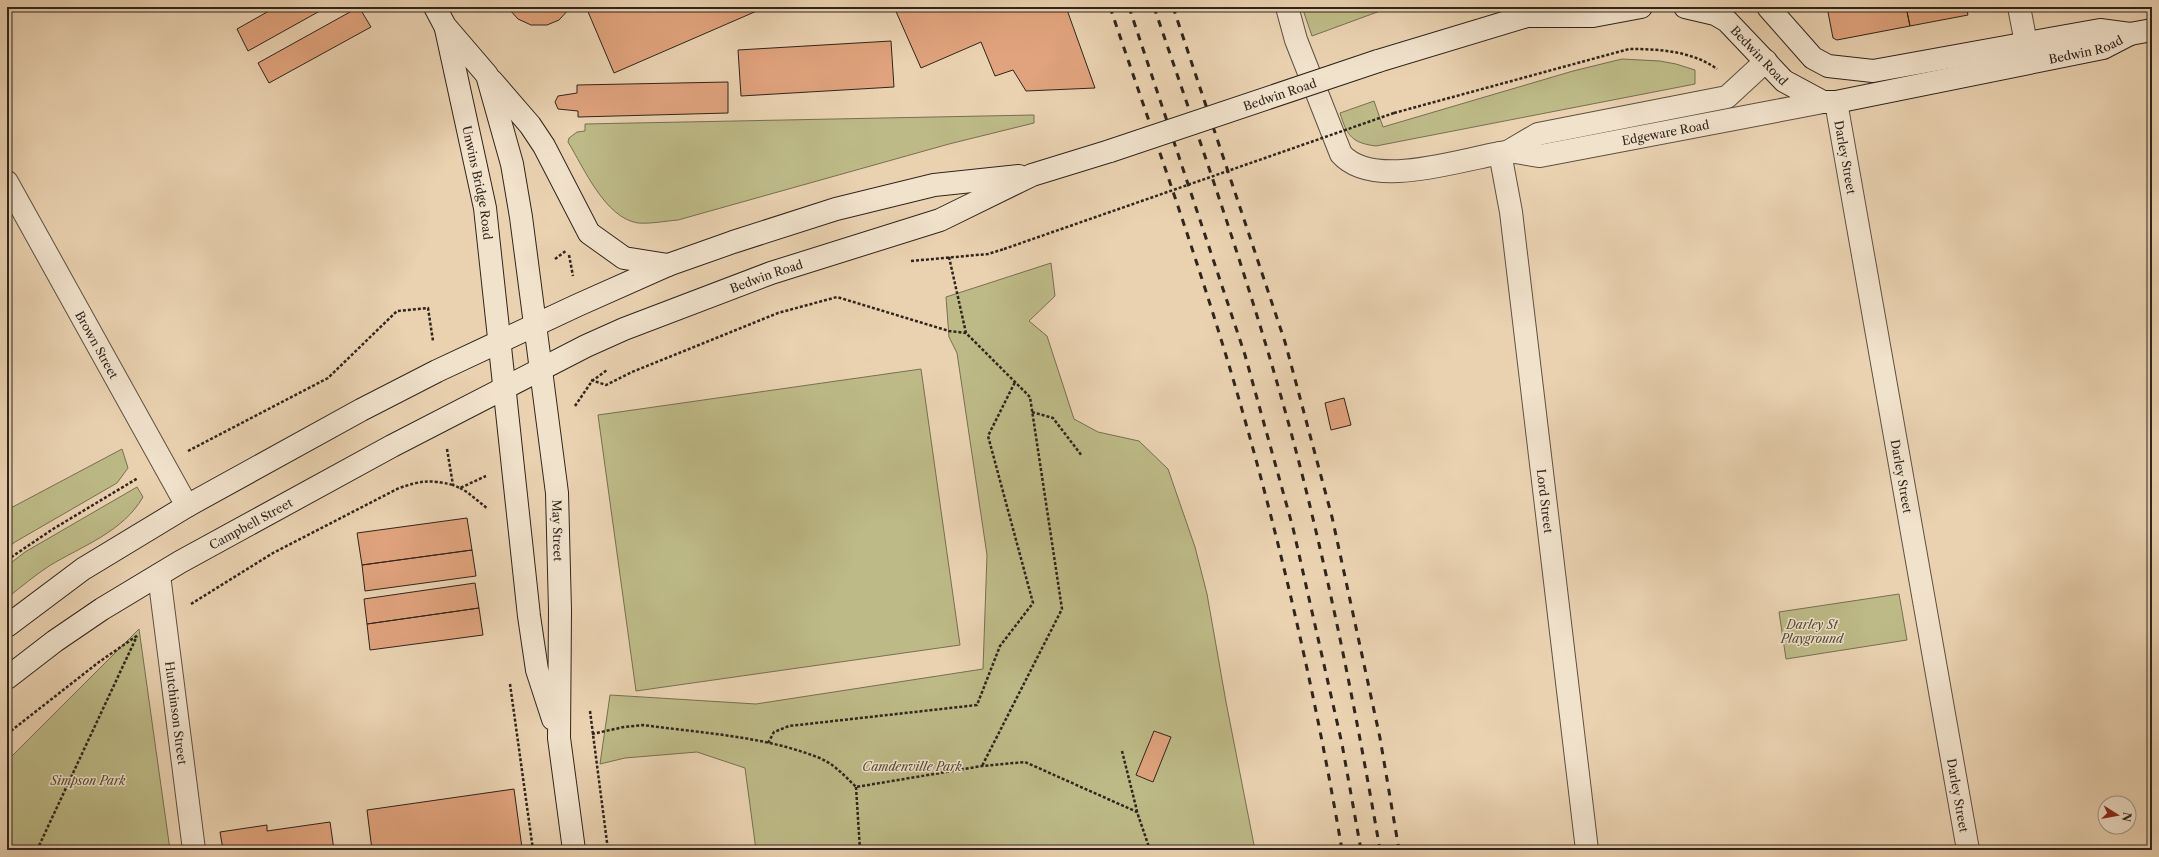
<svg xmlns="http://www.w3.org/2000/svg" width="2159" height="857" viewBox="0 0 2159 857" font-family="'Libre Caslon Text',serif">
	<rect width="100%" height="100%" fill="#ead2b1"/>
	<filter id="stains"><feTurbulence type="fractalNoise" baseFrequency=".005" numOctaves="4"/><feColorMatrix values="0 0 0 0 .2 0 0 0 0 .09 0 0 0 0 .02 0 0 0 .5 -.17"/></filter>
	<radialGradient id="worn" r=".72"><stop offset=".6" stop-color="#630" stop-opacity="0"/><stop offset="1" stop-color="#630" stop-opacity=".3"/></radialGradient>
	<path fill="#bdba87" stroke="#767052" d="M 1302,7 L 1391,7 L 1312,36 Z
		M 1622,59 L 1660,61 L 1676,64 L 1695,70 L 1695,84 L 1376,146 C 1352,143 1347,136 1340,113 L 1374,101 L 1383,127 L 1573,71 Z
		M 1034,115 L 1034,123 L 949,144 L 678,220 C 665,221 651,224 638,223 C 605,218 584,168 568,142 L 569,138 L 577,132 L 585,131 L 585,124 Z
		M 1051,263 L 1055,296 L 1029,321 L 1047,336 L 1074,419 L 1098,432 L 1139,441 L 1168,469 L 1195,547 L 1207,594 L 1226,702 L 1255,850 L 756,850 L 745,768 L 697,752 L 625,758 L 600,764 L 610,695 L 756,704 L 983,669 L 987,555 L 957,353 L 949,337 L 946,297 Z
		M 921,369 L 960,645 L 636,691 L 598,415 Z
		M 122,449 L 128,468 L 117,483 L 15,542 L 7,548 L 7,510 Z
		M 137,487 L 143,497 C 123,532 82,546 49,566 C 34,576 21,587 7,598 L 7,566 L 25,552 Z
		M 1899,594 L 1907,640 L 1786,659 L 1779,612 Z
		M 139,629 L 170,850 L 7,850 L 7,761 Z"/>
	<path fill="#e0a37d" stroke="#30251c" d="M 276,7 L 327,7 L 248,51 L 237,29 Z
		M 359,7 L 371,27 L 269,83 L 258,63 Z
		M 507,7 L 571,7 L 559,20 L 547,25 L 531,25 L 518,19 Z
		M 586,7 L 766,7 L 614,73 Z
		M 894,7 L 1066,7 L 1095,88 L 1026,91 L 1013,70 L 995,76 L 981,42 L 921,68 Z
		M 1827,7 L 1906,7 L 1910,26 L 1837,40 L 1833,38 Z
		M 1906,7 L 1966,7 L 1968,15 L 1910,26 Z
		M 891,41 L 894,87 L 741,96 L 738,50 Z
		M 728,82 L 728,113 L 578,117 L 578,111 L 558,109 L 555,102 L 558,96 L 577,93 L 577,85 Z
		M 1344,398 L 1351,425 L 1331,430 L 1325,403 Z
		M 467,518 L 472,550 L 362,565 L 357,533 Z
		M 472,550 L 476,576 L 365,591 L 362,565 Z
		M 475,583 L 479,608 L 367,624 L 364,599 Z
		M 479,608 L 483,635 L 370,650 L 367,624 Z
		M 1154,731 L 1171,737 L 1153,782 L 1136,775 Z
		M 514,789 L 522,848 L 506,850 L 372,850 L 367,810 Z
		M 330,822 L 334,850 L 223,850 L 220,832 L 267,825 L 267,831 Z
		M 522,848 L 522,850 L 506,850 Z"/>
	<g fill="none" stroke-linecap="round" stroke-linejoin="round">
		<defs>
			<g id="minor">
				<path id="s1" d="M 1287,7 L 1296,40 L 1341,154 C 1374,191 1463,158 1507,152 C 1517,151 1530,155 1540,156 L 1823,102"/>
				<path d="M 2019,7 L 2026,43"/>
				<path id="s2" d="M 1836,102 L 1968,850"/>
				<path d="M 1509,151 L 1538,134 L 1727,97 L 1766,61"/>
				<path id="s3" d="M 1500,153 L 1511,212 L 1587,850"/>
				<path id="s4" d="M 7,182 L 187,506"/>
				<path id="s5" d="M 159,575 L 194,850"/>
			</g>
			<g id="secondary">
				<path id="s6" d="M 435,7 L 445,26 L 487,75 L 512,164 L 521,217 L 557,493 L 560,610 L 559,738 L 574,850"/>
				<path id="s7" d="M 1685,7 L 1715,14 L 1727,21 L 1784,81 L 1823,102 L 1836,102 L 2103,48 L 2130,34"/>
				<path d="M 1768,7 L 1813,58 L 1828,66 L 1873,71 L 2100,30 L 2130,34 L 2152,30"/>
				<path d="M 1530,16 L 1593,16 L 1641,7"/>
				<path id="s8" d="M 446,29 L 485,208 L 529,616 L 537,670 L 553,719"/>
				<path d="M 1378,61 L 1527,16 L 1547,7"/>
				<path d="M 492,81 L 530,125 L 544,146 L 589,233 L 624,258 L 668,265"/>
				<path d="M 7,626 L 83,569 L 187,506 L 361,410 L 437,371 L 578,305 L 668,265 L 733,242 L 836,209 L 934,185 L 1019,176"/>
				<path id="s9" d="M 7,678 L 55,641 L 102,609 L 180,562 L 392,446 L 586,346 L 624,329 L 771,273 L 940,220 L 1032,175 L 1110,151"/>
			</g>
		</defs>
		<use href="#minor" stroke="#5e5041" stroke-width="24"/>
		<use href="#secondary" stroke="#30251c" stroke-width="24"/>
		<path stroke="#30251c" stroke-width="2.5" stroke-dasharray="3 2" stroke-linecap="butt" d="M 1394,113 L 1629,49 C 1659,49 1692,51 1717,69
			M 569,255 L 573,276
			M 949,257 L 966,333
			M 555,259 L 567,250
			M 911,261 L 988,254 L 1004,249
			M 591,380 L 606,385 L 632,372 L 778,313 L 837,297 L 949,331 L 966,333 L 1030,397 L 1062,609 L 982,766
			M 575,406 L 592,381 L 607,370
			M 1032,412 L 1053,418 L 1082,456
			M 447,449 L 453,485 L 460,488 L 486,476
			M 188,451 L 328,378 L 397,311 L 428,308 L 433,341
			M 460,488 L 467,492 L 488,509
			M 7,560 L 53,529 L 138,478
			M 191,604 L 273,553 L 399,488 C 421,481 429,479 453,485
			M 510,684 L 533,850
			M 590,711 L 608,850
			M 7,734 L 99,662 L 138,635
			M 592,734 L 624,727 L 643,725 C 701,733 763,736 817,757 C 833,763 844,775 856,787 L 982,766 L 1025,762 L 1137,812 L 1150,850
			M 768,743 L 774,732 L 789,726 L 977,705 L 1000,646 L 1033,603 L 988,436 L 1015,382
			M 1122,751 L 1137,811
			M 856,787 L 860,850
			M 37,850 L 137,636"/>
		<use href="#minor" stroke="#f1e2cc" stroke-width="22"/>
		<use href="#secondary" stroke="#f1e2cc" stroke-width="22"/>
		<path stroke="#30251c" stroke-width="3" stroke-dasharray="7 7" stroke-linecap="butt" d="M 1110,7 C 1150,125 1192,243 1228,362 C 1276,522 1314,685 1342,850
			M 1129,7 L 1245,355 L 1293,528 L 1342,744 L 1361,850
			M 1154,7 C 1212,177 1273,348 1314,523 C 1340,631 1361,740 1380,850
			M 1173,7 L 1285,342 L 1332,517 L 1380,738 L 1399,850"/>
		<defs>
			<g id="secondary-bridge">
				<path id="s10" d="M 1110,151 L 1378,61"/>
			</g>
		</defs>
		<use href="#secondary-bridge" stroke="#30251c" stroke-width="24" stroke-linecap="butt"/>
		<path stroke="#30251c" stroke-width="2.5" stroke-dasharray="3 2" stroke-linecap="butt" d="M 1004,249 L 1394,113"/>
		<use href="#secondary-bridge" stroke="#f1e2cc" stroke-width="22"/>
	</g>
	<g text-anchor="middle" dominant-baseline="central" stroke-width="3" stroke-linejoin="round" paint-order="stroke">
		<g font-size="12" fill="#30251c" stroke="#f1e2cc">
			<text stroke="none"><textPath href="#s7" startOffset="440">Bedwin Road</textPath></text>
			<text stroke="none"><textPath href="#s7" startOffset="92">Bedwin Road</textPath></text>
			<text stroke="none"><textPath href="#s10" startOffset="179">Bedwin Road</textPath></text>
			<text stroke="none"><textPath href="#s1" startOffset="490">Edgeware Road</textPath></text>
			<text stroke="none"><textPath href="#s2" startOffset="56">Darley Street</textPath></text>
			<text stroke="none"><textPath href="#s8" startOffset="157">Unwins Bridge Road</textPath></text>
			<text stroke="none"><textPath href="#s9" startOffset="862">Bedwin Road</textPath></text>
			<text stroke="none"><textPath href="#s4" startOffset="186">Brown Street</textPath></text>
			<text stroke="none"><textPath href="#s2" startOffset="380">Darley Street</textPath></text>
			<text stroke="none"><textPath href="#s3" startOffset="351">Lord Street</textPath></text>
			<text stroke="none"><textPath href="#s9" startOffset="289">Campbell Street</textPath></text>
			<text stroke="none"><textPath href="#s6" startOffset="548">May Street</textPath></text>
			<text stroke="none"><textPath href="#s5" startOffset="139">Hutchinson Street</textPath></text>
			<text stroke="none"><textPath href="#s2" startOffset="704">Darley Street</textPath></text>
		</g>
		<g font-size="12" font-style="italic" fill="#534a37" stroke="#f1e2cc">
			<text x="1812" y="624">Darley St<tspan x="1812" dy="14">Playground</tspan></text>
			<text x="912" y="766">Camdenville Park</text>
			<text x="88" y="780">Simpson Park</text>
		</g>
	</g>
	<rect width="2159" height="857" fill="none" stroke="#ead2b1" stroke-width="24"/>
	<rect x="8" y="8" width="2143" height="841" fill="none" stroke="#30251c" stroke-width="2"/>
	<rect x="12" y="12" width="2135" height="833" fill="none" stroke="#30251c"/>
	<g transform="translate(2117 815) rotate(101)"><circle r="19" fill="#f1e2cc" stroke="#a49686"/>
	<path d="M0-3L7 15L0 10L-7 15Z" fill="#8f2418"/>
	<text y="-6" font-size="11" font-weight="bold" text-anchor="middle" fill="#30251c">N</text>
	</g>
	<rect width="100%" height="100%" filter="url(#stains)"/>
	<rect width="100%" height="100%" fill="url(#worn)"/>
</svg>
